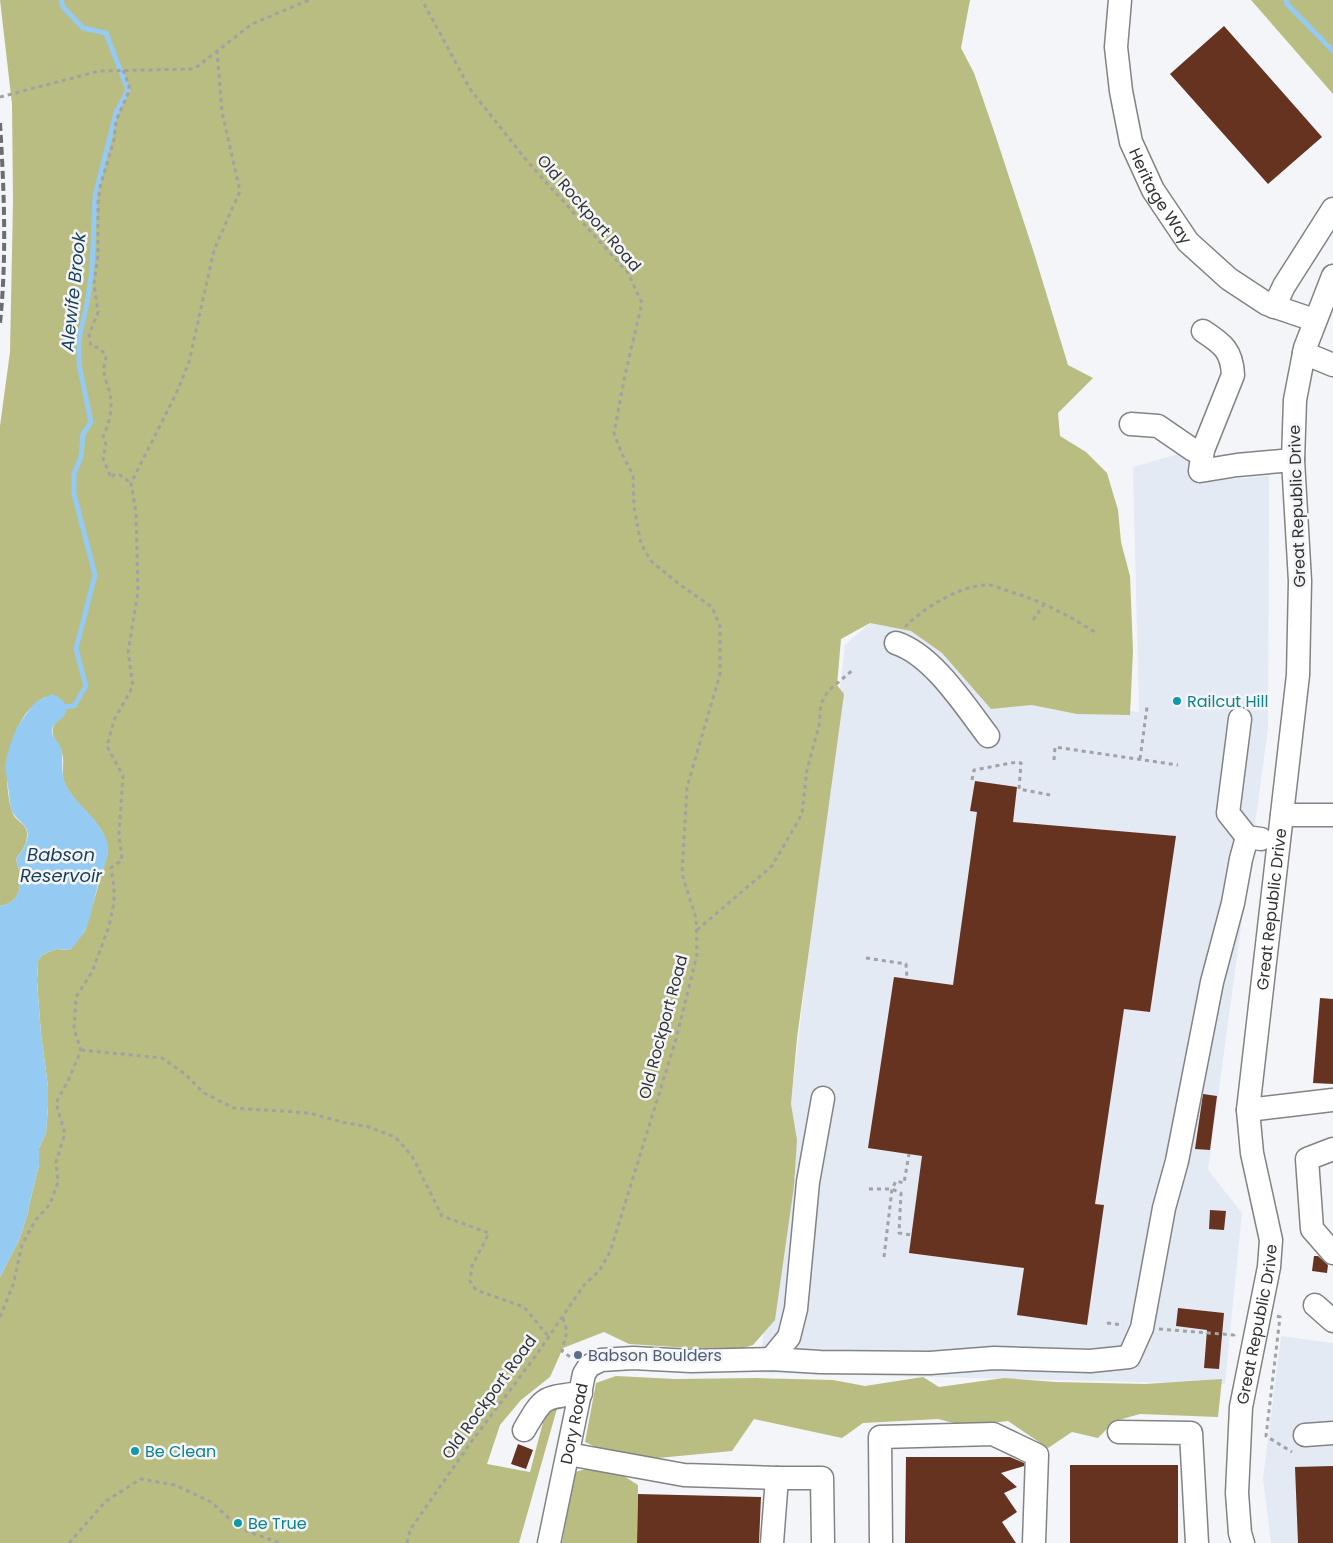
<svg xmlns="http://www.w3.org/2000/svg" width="1333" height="1543" font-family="Poppins,sans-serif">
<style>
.built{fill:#e3eaf3}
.forest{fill:#b9bd81}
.water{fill:#95caf2}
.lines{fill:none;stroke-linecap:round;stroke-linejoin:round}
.stream{stroke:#95caf2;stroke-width:5}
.building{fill:#663321}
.minor-casing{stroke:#828385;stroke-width:25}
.path{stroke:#a1a2a4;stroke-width:3;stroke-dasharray:4 4;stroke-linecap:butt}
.minor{stroke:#fff;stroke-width:22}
.rail{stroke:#6c6d6e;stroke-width:4;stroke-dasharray:8 4;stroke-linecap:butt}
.culture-dot{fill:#0f9aa8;stroke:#f4f5f8;stroke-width:2}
.service-dot{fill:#5c6f8a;stroke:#f4f5f8;stroke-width:2}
.labels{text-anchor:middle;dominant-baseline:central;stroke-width:5;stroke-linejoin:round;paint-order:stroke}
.street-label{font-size:16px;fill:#323334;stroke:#f4f5f8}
.culture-label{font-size:16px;fill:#0d838f;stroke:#f4f5f8;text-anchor:start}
.service-label{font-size:16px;fill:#4e5e75;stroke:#f4f5f8;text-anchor:start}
.water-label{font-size:18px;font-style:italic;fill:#173f5a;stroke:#f4f5f8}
</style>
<rect width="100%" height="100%" fill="#f4f5f8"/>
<path class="built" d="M1182 453 1207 481 1269 476 1268 729 1208 1170 1242 1213 1225 1384 759 1373 845 645 892 604 988 698 1139 712 1133 467Z
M1281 1336 1333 1343V1543H1271L1263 1479Z"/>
<path class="forest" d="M0 0H970L961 48 974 73 995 134 1034 253 1068 365 1093 378 1058 413 1060 436 1086 452 1107 473 1118 510 1121 542 1130 576 1133 651 1130 715 1077 714 1032 705 991 709 942 653 911 631 870 623 841 639 837 685 844 694 797 1038 791 1104 797 1140 794 1186 775 1320 753 1345 734 1351 629 1344 604 1332 563 1348 550 1377 521 1400 500 1425 487 1464 530 1472 547 1407 558 1405 519 1543H0V1277L19 1240 28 1213 29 1206 39 1165V1148L46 1133 48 1106V1087L41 1034 37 981 38 961 42 955 56 949 70 950 85 931 108 853C108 821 74 808 64 781 61 772 65 762 62 753 58 740 47 736 56 721L45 697C8 717 0 777 13 814 17 822 28 824 27 835 27 845 21 852 16 859 22 877 25 902 0 906V426L10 352 13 201 12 104Z
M1251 0H1333V94Z
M616 1376 675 1379 756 1378 833 1380 865 1386 923 1377 939 1387 1004 1378 1055 1382 1145 1384 1222 1379 1218 1417 1140 1414 1115 1421 1098 1438 1072 1432 1048 1448 1008 1421 965 1426 938 1419 863 1423 842 1438 754 1419 732 1451 626 1461 585 1442 596 1383Z
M590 1468 619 1473 638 1485 637 1543H562L575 1472Z"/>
<path class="water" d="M52 694C61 697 71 706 64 716 60 722 53 722 52 730 51 737 58 740 60 746 64 755 61 766 63 776 67 798 92 812 102 831 106 837 109 845 108 853 106 864 100 877 97 889 89 916 92 928 70 950L56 949 42 955 38 961 37 981 41 1034 48 1087V1106L46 1133 39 1148V1165L29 1206 28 1213 19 1240 0 1277V906C25 902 22 877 16 859 23 850 33 836 24 825 19 819 14 817 11 809L5 765 10 745 17 727 32 706 37 701Z"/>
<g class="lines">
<path class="stream" d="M1286 0 1287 4 1333 51
M60 707 74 706 86 686 76 649 95 575 74 494V474L81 457 83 434 91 422 79 364V338L87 304 92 270 95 196 116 113 128 90 106 33 83 28 63 7 61 0"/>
</g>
<path class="building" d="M1224 26 1322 137 1268 184 1170 74Z
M975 781 1017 787 1013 822 1176 836 1150 1012 1124 1009 1095 1204 1104 1205 1087 1325 1017 1315 1024 1268 909 1253 922 1156 868 1148 894 977 953 985 977 812 970 811Z
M1320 998 1333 999V1084L1313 1083Z
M1203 1094 1217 1096 1210 1150 1195 1149Z
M1210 1210 1226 1211 1224 1230 1209 1229Z
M1314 1256H1318L1328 1265 1327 1273 1312 1271Z
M1178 1308 1224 1313 1219 1369 1204 1368 1207 1330 1176 1326Z
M518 1444 533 1450 526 1469 511 1464Z
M906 1457H1010L1024 1463V1466L1001 1473 1017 1487 1004 1493 1017 1512 1002 1522 1016 1543H905Z
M1070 1465H1178V1543H1070Z
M1333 1466V1543H1298L1295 1467Z
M638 1494 761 1497 759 1543H637Z"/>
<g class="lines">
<defs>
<g id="minor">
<path id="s1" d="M1120 0 1116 47 1121 91 1131 142 1153 190 1188 242 1229 279 1267 304 1314 320"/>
<path d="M1274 307 1284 286 1333 209"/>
<path d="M1203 331C1223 344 1232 351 1233 375L1203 450 1200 471 1237 465 1293 460"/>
<path d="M1304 353 1333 365"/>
<path d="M1131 424 1158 426 1193 450H1203"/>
<path d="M896 643C933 655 965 706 988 736"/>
<path d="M1240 719 1228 813 1247 837 1261 839"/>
<path d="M1282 815H1333"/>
<path d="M1248 1110 1333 1100"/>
<path d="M1333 1149 1307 1159 1312 1229 1333 1253"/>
<path d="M1315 1305 1333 1321"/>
<path d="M771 1359 789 1337 796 1309 808 1182 823 1098"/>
<path d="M524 1430C544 1396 542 1398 581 1393"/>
<path d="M1119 1432 1191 1433 1197 1543"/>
<path d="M1305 1435 1333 1433"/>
<path d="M568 1454 684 1475 777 1478H822L823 1543"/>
<path id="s2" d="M549 1543 584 1374 589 1366 601 1360 633 1358 691 1361 771 1359 820 1362 930 1363 994 1358 1090 1361 1129 1357 1142 1328 1164 1208 1177 1161 1212 982 1233 903 1241 859 1247 837"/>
<path d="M772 1543 777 1478"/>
<path d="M881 1543 880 1437 993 1434 1037 1455 1034 1543"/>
<path id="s3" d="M1243 1543 1240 1533 1237 1493 1241 1407 1269 1267 1271 1240 1252 1153 1248 1110 1298 675 1300 581 1293 460 1295 400 1305 348 1333 276"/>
</g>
</defs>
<use href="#minor" class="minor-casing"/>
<path class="path" d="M123 70 129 85V91L116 121 114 140 100 187 98 203V254L94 284 98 312 89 335 91 346 99 348 106 355C106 359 105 363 104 367 103 376 108 385 110 394 113 408 109 425 103 437L106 445 103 458 111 478 115 474 120 475 131 483
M0 97 99 71 194 69 252 24 309 0
M1033 620 1044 604
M905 627C923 608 962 584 989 585 995 586 1002 589 1008 591 1042 601 1068 615 1098 634
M1140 759 1147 707
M1054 760 1055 747 1178 765
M972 780 974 770 1017 762 1021 763 1019 789 1050 795
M697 930 772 866 802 814 807 769 819 726 821 704 828 691 854 669
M866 958 906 964 907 978
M81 1050 162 1058 185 1074 204 1093 234 1108 309 1113 342 1122 369 1127 395 1137 412 1156 442 1216 489 1233 472 1266 470 1281 476 1290 524 1307 549 1337
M869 1189H892L901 1193 899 1233 911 1235
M884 1257 892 1189 896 1181 904 1183 909 1154
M1277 1316 1280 1317 1266 1436 1292 1452
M0 1317 13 1285 22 1245 35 1221 50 1204 58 1182 56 1162 65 1134 56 1103 68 1081 81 1050 74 1029 76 997 92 972 109 926 114 902V887L111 868 122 860 119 834 123 776 107 746 114 720 133 686 128 652 138 592 136 513 131 483 176 394 189 362 214 250 240 191 222 112 217 51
M563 1318 567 1331 562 1351 573 1359
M1107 1323 1123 1325
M1159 1329 1234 1335 1235 1332
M69 1543 106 1501 141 1479 175 1485 211 1502 241 1529 280 1543
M407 1543 410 1530 469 1445 537 1354 584 1285 599 1271 610 1252 676 1039 697 955 696 918 682 874 687 787 720 674V626L712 607 679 584 652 562 641 544 634 507 633 475 621 452 614 433 625 375 642 303 628 273 527 161 470 89 422 0"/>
<use href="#minor" class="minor"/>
<path class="rail" d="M0 123C4 189 7 256 0 323"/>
</g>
<g class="culture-dot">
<circle cx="1177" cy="701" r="5"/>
<circle cx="135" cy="1451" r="5"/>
<circle cx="238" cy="1523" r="5"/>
</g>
<circle class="service-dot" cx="578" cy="1355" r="5"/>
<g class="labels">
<g class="street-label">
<text stroke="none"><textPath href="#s1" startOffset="205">Heritage Way</textPath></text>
<text transform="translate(589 213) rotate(49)">Old Rockport Road</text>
<text transform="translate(1297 506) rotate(-92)">Great Republic Drive</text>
<text stroke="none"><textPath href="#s3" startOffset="641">Great Republic Drive</textPath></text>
<text transform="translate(663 1027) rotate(-75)">Old Rockport Road</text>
<text stroke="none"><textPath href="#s3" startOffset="221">Great Republic Drive</textPath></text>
<text transform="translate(489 1397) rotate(-54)">Old Rockport Road</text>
<text stroke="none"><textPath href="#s2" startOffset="122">Dory Road</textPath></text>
</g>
<g class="culture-label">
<text x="1187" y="701">Railcut Hill</text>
<text x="145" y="1451">Be Clean</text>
<text x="248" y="1523">Be True</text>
</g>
<g class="service-label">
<text x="588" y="1355">Babson Boulders</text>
</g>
<g class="water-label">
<text transform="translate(73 292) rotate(-84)">Alewife Brook</text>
<text x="61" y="854">Babson<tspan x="61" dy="21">Reservoir</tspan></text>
</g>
</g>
</svg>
